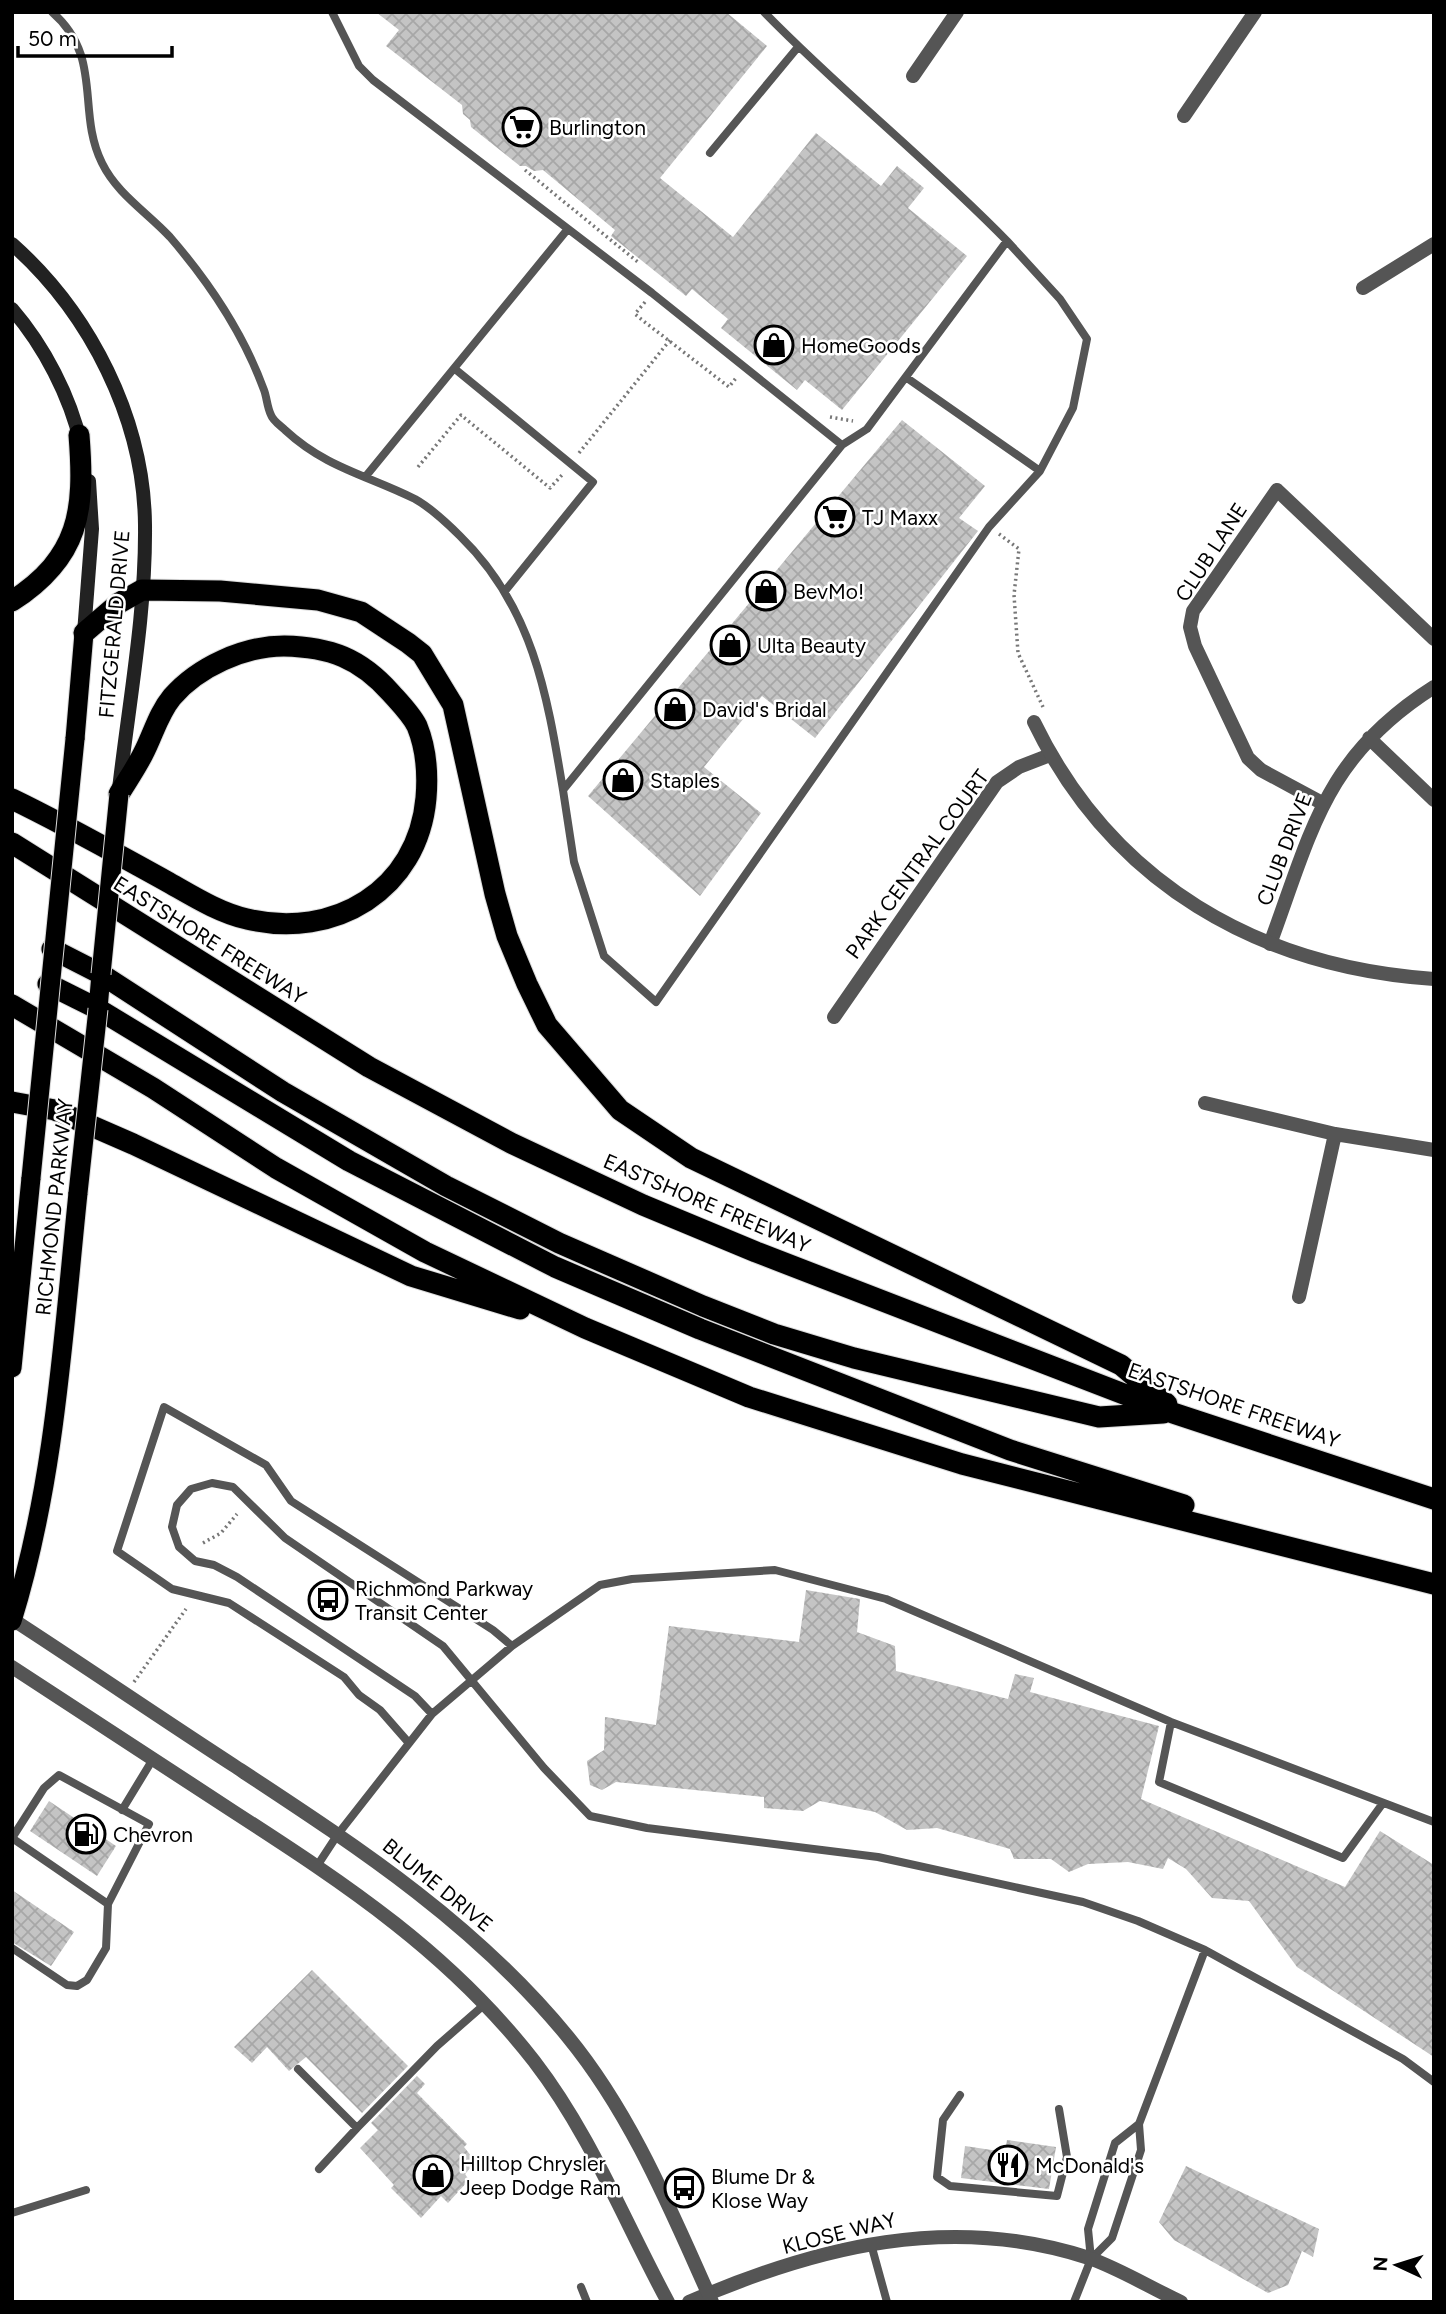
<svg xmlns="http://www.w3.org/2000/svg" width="1446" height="2314" font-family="Figtree,sans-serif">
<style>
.building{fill:url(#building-cross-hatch)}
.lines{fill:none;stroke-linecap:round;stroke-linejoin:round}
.trunk-casing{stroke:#dbdbdb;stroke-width:21}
.motorway-casing{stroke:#dbdbdb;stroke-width:23}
.path{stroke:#777;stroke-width:3.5;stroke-dasharray:2 3.5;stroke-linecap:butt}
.service{stroke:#555;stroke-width:8}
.minor{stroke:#555;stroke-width:14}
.tertiary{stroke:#555;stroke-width:14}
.secondary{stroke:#222;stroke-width:14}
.trunk{stroke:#000;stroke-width:19}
.motorway{stroke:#000;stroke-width:21}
.trunk-bridge-casing{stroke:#dbdbdb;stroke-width:21;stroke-linecap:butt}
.trunk-bridge{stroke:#000;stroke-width:19}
.labels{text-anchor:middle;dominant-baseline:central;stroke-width:5;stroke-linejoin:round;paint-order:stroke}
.poi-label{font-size:21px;fill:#000;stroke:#fff;text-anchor:start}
.street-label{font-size:21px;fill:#000;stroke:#fff}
</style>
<defs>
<pattern id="building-cross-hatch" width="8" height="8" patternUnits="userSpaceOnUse" patternTransform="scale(1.75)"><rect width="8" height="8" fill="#c4c4c4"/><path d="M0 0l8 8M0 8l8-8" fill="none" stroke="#a7a7a7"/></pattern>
</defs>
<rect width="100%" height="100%" fill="#fff"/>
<path class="building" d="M376 12H726L767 46 660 178 733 237 816 133 881 186 897 166 924 188 908 208 967 256 842 410 805 380 797 390 721 328 728 319 692 289 686 296 611 236 615 230 543 170 534 171 526 166H520L471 127 470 120 463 114 462 105 386 46 399 30Z
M902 420 985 486 959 518 978 531 815 738 762 696 704 767 761 813 700 896 588 796Z
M806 1590 860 1599 857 1632 895 1646 896 1671 1008 1699 1015 1674 1034 1678 1030 1692 1159 1726 1141 1799 1345 1887 1380 1831 1434 1865V2057L1297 1967 1249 1901 1212 1898 1186 1869 1168 1858 1163 1869 1128 1862 1088 1864 1069 1872 1051 1859H1014L1010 1849 937 1828 907 1830 875 1812 820 1801 803 1811 764 1808V1797L616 1782 602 1790 590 1785 587 1761 604 1750 605 1717 656 1725 669 1626 799 1642Z
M49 1801 116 1846 97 1876 30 1831Z
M12 1890 74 1932 51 1966 12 1942Z
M312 1970 408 2066 362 2113 306 2057 289 2071 267 2047 252 2063 234 2047Z
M417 2076 425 2084 417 2093 467 2144 464 2147 476 2162 465 2174 469 2180 448 2203 441 2196 421 2218 391 2188 394 2185 360 2148 378 2130 371 2123Z
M1007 2140 1056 2147 1049 2189 961 2178 965 2146 1005 2152Z
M1186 2166 1319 2229 1313 2257 1302 2251 1288 2285 1268 2293 1174 2240 1159 2222Z"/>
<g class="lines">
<defs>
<path id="trunk" d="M75 739 84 633
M98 1009 101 974
M12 1368 31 1178
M12 1621C55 1482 63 1337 78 1193"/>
<path id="motorway" d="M12 601C80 557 85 511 79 435
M84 633 119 603 142 590 220 591 318 600 361 612 408 643 422 654 453 705 495 894 507 936 527 984 547 1025 620 1110 691 1158 1121 1365 1167 1404
M12 799C64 824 115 853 166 881 191 895 219 913 247 919 334 940 418 890 426 798 428 774 426 748 417 726 411 714 399 702 391 693 360 658 330 647 284 646 244 646 198 667 172 697 158 714 153 735 143 754 136 768 127 781 119 794
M12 843 369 1067 511 1143 643 1205 756 1252 1173 1413 1434 1499
M52 949 101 974 283 1092 446 1186 559 1243 703 1306 774 1334 854 1358 1099 1417 1163 1413
M48 984 98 1009 349 1161 555 1267 700 1329 1010 1450 1184 1505
M12 1005 153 1088 276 1168 425 1252 585 1328 749 1397 962 1464 1434 1584
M12 1102 55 1110 133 1144 411 1276 520 1309"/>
</defs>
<use href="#trunk" class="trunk-casing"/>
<use href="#motorway" class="motorway-casing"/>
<path class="path" d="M525 170 639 263
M645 302 635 314 646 323 729 387 736 378
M830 417 853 421
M579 453 670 340
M418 467 461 415 550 488 562 475
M999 534 1019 549 1014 595 1018 653 1043 707
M203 1543 221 1533 237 1514
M134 1682 186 1609"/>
<path class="service" d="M52 12C104 57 76 111 102 163 117 194 148 213 170 237 208 281 244 335 264 390 267 398 267 407 271 415 273 421 281 426 285 430 326 468 367 475 415 499 431 508 447 523 460 536 533 607 547 694 563 790
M332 12 359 66 373 80 652 293 842 445 867 429 1007 241C929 161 842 92 764 12
M710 153 798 47
M455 369 593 482 505 591
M907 378 1040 471
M842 445 563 790 574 862 604 956 656 1002 989 527 1040 471 1073 408 1087 339 1060 299 1007 241
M366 476 567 230
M432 1714 415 1696 237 1577 214 1565 195 1561 179 1547 172 1527 177 1505 191 1489 212 1483 233 1487 285 1538 443 1646 544 1768 590 1816 647 1828 878 1857 1083 1902 1138 1921 1205 1950 1403 2059 1434 2082
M1171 1722 1159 1782 1343 1858 1383 1803
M408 1742 380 1710 359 1695 344 1677 229 1603 172 1589 117 1551 164 1407 266 1465 291 1501 493 1630 512 1646
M122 1810 153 1759
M317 1866 338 1834 432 1714 512 1646 600 1585 632 1579 775 1570 886 1599 1171 1722 1434 1822
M12 1948 67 1985 77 1986 87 1980 106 1948 108 1904 149 1824 59 1775 44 1788 12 1838 108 1904
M298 2069 357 2128 319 2169
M960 2095 943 2120 937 2177 950 2186 1057 2196 1067 2157 1059 2109
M357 2128 437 2046 485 2004
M12 2213 86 2190
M871 2244 887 2302
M1091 2259 1088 2229 1115 2143 1139 2124
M581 2287 587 2302
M1074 2302 1091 2259 1112 2238 1141 2150 1139 2124 1205 1950"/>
<path class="minor" d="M913 76 957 12
M1184 116 1255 12
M1363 288 1434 244
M1369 738 1434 800
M1322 803 1261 770 1248 758 1195 646 1190 627 1193 611 1277 490 1434 639
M1270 944C1312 830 1325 756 1434 687
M834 1017 997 782 1019 767 1050 755
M1205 1103 1335 1134 1434 1150
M1299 1297 1335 1134
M689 2302C818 2246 951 2213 1089 2258 1120 2269 1151 2288 1181 2302"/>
<path class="tertiary" d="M1034 722C1112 883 1258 967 1434 979
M12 1619C86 1667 159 1717 233 1765 356 1846 474 1922 568 2037 632 2115 671 2211 712 2302
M12 1667C86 1715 160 1763 234 1812 347 1885 450 1953 534 2061 591 2135 624 2221 668 2302"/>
<path class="secondary" d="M12 244C90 313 144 419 145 525 146 613 129 702 119 789
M12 309C44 346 70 396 81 444
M84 633 92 529 89 481"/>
<use href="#trunk" class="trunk"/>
<use href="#motorway" class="motorway"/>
<defs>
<path id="trunk-bridge" d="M101 974 119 794
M31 1178 75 739
M78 1193 98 1009"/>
</defs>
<use href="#trunk-bridge" class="trunk-bridge-casing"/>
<use href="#trunk-bridge" class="trunk-bridge"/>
</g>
<defs>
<symbol id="supermarket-ring" viewBox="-11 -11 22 22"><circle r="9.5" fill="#fff" stroke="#000" stroke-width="1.5"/><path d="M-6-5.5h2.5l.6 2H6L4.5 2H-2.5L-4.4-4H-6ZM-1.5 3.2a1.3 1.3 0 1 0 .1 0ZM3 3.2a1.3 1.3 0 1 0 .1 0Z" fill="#000"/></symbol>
<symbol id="shop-ring" viewBox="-11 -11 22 22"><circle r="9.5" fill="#fff" stroke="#000" stroke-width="1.5"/><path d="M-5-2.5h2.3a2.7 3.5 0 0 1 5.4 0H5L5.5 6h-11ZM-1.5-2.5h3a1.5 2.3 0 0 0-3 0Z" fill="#000"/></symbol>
<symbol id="bus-ring" viewBox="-11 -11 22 22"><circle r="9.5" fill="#fff" stroke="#000" stroke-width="1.5"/><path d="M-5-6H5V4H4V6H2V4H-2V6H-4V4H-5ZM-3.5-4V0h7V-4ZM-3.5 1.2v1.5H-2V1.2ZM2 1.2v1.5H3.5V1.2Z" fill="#000"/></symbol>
<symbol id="fuel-ring" viewBox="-11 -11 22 22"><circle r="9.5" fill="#fff" stroke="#000" stroke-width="1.5"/><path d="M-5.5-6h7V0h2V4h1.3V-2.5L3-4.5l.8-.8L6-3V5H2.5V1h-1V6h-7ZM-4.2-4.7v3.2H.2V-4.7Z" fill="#000"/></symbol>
<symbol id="restaurant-ring" viewBox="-11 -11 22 22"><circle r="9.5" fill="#fff" stroke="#000" stroke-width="1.5"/><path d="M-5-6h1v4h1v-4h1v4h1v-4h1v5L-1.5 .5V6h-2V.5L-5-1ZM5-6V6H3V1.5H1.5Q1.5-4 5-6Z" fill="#000"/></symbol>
</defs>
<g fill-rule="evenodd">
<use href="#supermarket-ring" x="500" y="105" width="44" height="44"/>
<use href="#shop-ring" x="752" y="323" width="44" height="44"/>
<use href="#supermarket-ring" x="813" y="495" width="44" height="44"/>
<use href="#shop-ring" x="744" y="569" width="44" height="44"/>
<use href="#shop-ring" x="708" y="623" width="44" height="44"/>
<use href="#shop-ring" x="653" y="687" width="44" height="44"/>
<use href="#shop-ring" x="601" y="758" width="44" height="44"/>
<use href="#bus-ring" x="306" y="1578" width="44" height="44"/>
<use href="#fuel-ring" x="64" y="1812" width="44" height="44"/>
<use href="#restaurant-ring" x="986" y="2143" width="44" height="44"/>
<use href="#shop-ring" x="411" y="2153" width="44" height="44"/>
<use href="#bus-ring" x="662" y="2166" width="44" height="44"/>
</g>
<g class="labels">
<g class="poi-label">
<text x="549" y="127">Burlington</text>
<text x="801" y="345">HomeGoods</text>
<text x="862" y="517">TJ Maxx</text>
<text x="793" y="591">BevMo!</text>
<text x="757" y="645">Ulta Beauty</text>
<text x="702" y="709">David's Bridal</text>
<text x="650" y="780">Staples</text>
<text x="355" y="1588">Richmond Parkway<tspan x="355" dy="24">Transit Center</tspan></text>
<text x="113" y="1834">Chevron</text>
<text x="460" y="2163">Hilltop Chrysler<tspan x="460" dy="24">Jeep Dodge Ram</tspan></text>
<text x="1035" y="2165">McDonald's</text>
<text x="711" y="2176">Blume Dr &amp;<tspan x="711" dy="24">Klose Way</tspan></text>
</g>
<g class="street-label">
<text transform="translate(1211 552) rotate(-57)">CLUB LANE</text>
<text transform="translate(114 624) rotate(-85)">FITZGERALD DRIVE</text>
<text transform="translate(1284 849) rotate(-69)">CLUB DRIVE</text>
<text transform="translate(917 864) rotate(-54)">PARK CENTRAL COURT</text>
<text transform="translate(210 940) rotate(32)">EASTSHORE FREEWAY</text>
<text transform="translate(707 1203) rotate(23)">EASTSHORE FREEWAY</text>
<text transform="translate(54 1207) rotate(-84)">RICHMOND PARKWAY</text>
<text transform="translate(1234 1405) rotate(19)">EASTSHORE FREEWAY</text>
<text transform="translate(438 1885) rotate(39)">BLUME DRIVE</text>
<text transform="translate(839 2233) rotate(-14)">KLOSE WAY</text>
</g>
</g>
<rect width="1446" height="2314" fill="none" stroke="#000000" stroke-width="28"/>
<g transform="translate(1397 2265) rotate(274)" stroke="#ffffff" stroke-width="5" paint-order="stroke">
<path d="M0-5L12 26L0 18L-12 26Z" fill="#000000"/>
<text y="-10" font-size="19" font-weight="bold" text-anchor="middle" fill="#000000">N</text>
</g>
<path d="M18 46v10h154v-10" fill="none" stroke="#000000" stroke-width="3.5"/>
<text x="28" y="46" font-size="21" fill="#000000" stroke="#ffffff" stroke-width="5" paint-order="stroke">50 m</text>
</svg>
